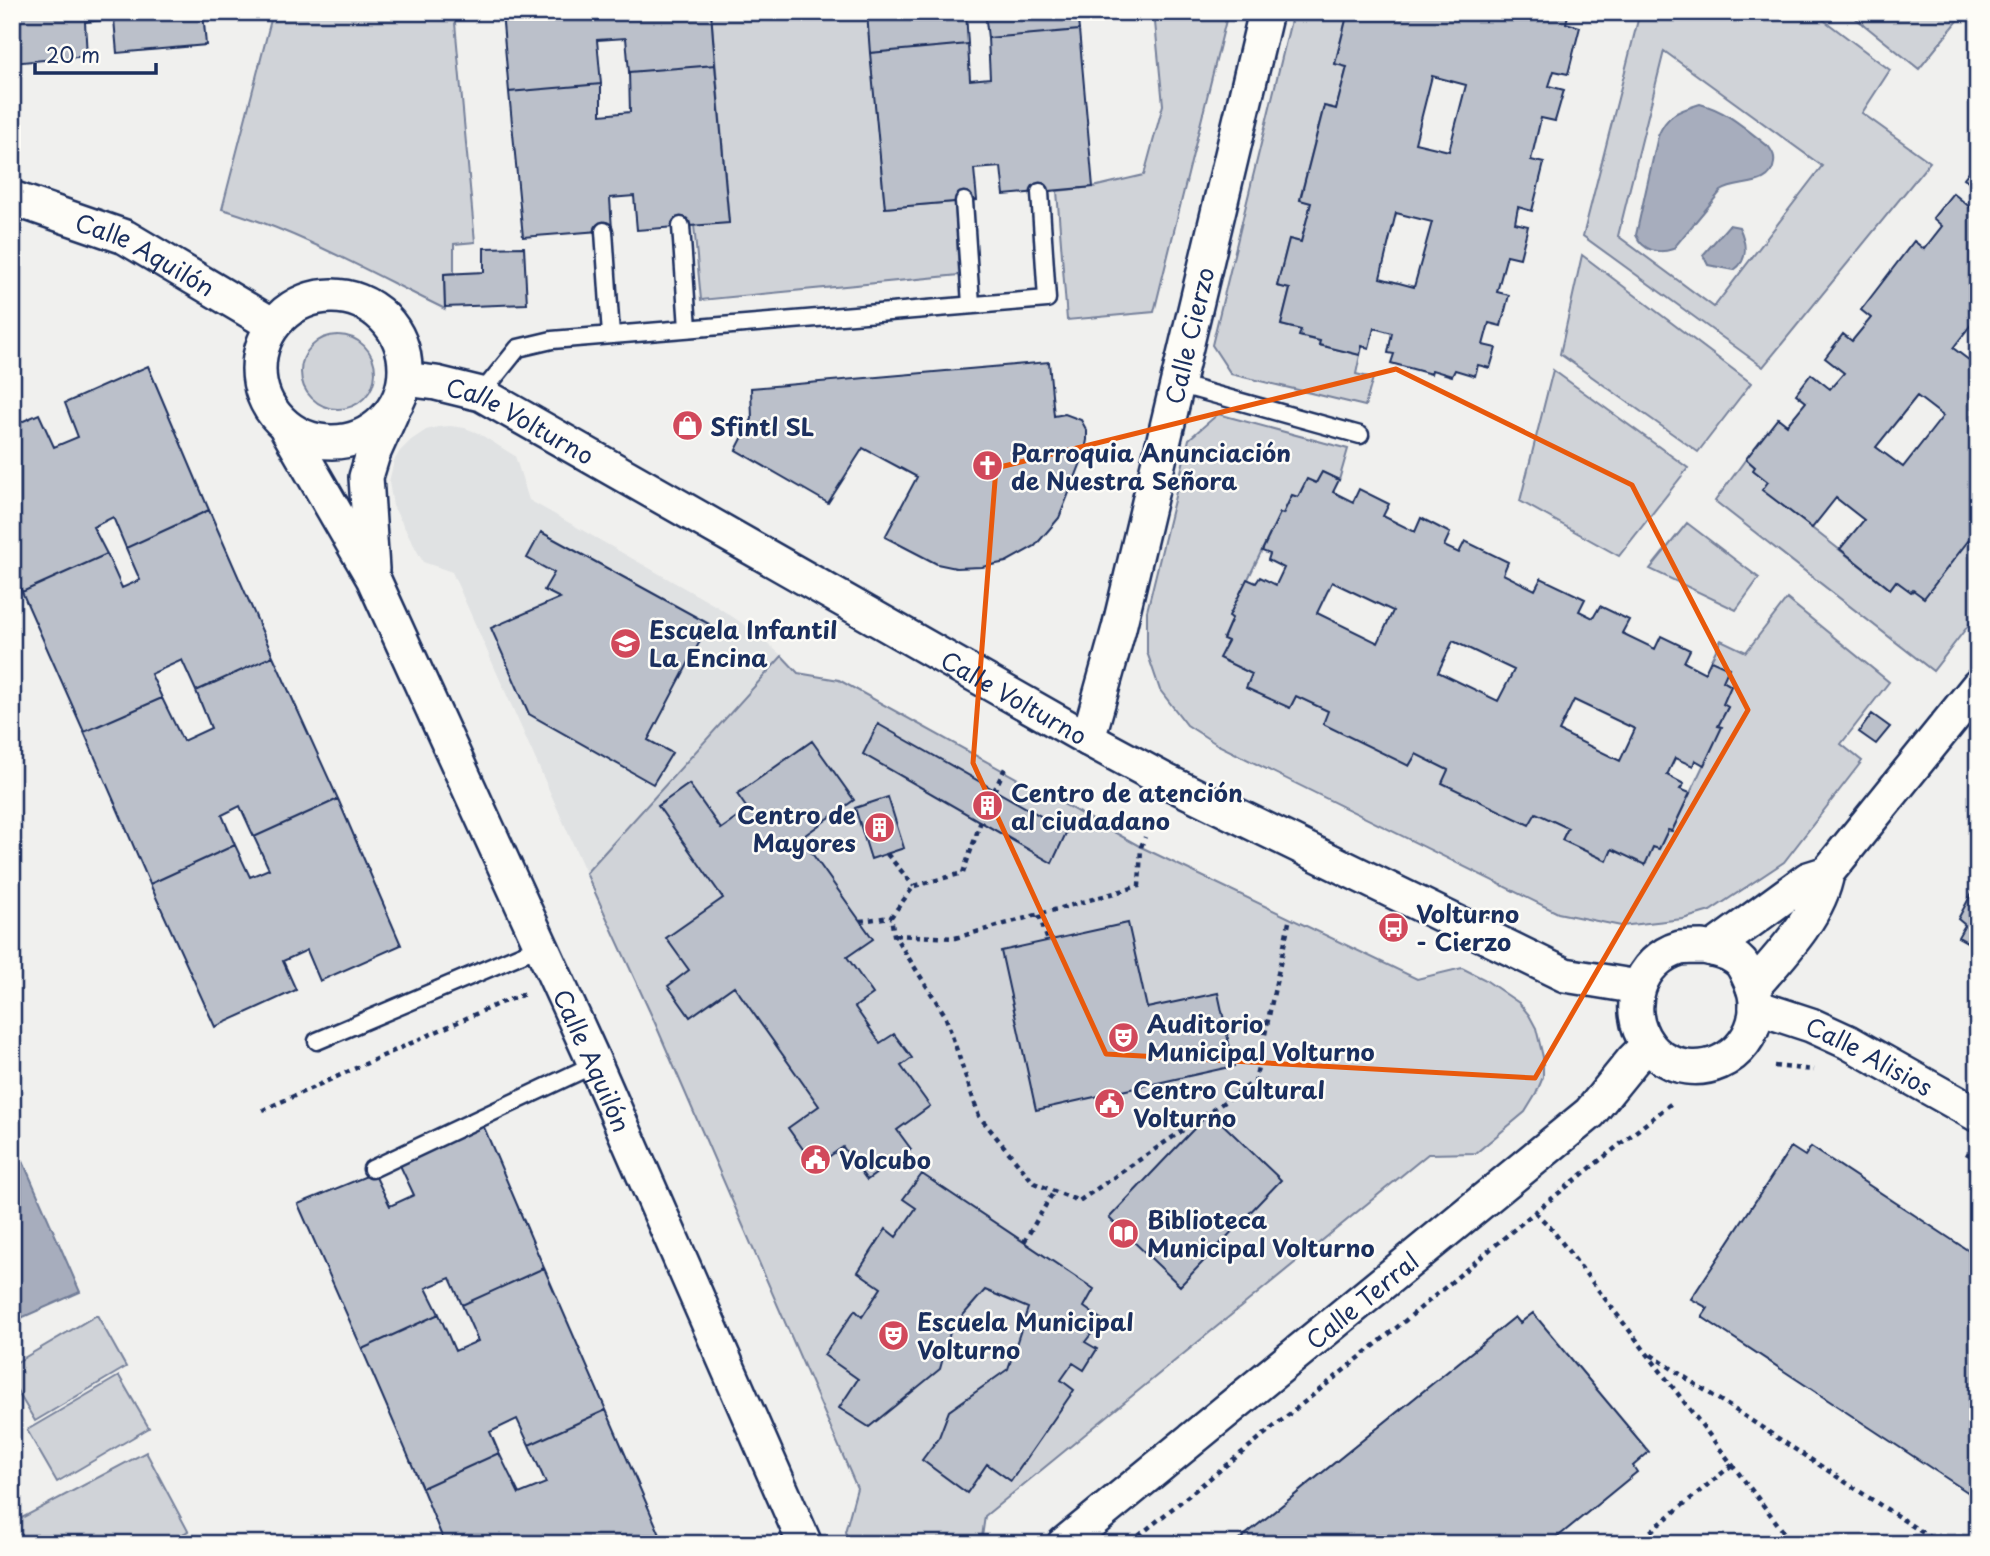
<svg xmlns="http://www.w3.org/2000/svg" width="1990" height="1556" font-family="'Playpen Sans',sans-serif">
<style>
.built{fill:#e0e2e3}
.green{fill:#d0d3d8;stroke:#76819b;stroke-width:2;fill-rule:evenodd}
.water{fill:#a7adbd;stroke:#6f7b97;stroke-width:2}
.building{fill:#bbc0ca;stroke:#1b2f5e;stroke-width:2;fill-rule:evenodd}
.lines{fill:none;stroke-linecap:round;stroke-linejoin:round}
.lane-casing{stroke:#1b2f5e;stroke-width:21}
.street-casing{stroke:#1b2f5e;stroke-width:38}
.path{stroke:#1b2f5e;stroke-width:4.5;stroke-dasharray:5 5;stroke-linecap:butt}
.lane{stroke:#fdfcf7;stroke-width:16}
.street{stroke:#fdfcf7;stroke-width:33}
.marked{fill:none;stroke:#e8590c;stroke-width:5;stroke-linejoin:round}
.labels{text-anchor:middle;dominant-baseline:central;stroke-width:5;stroke-linejoin:round;paint-order:stroke}
.street-label{font-size:24px;fill:#1b2f5e;stroke:#fdfcf7}
.poi-label{font-size:24px;font-weight:bold;fill:#1b2f5e;stroke:#fdfcf7;text-anchor:start}
</style>
<rect width="100%" height="100%" fill="#f0f0ee"/>
<filter id="ink" filterUnits="userSpaceOnUse"><feTurbulence type="fractalNoise" baseFrequency=".0143" numOctaves="2"/><feDisplacementMap in="SourceGraphic" scale="14" xChannelSelector="R" yChannelSelector="G"/><feConvolveMatrix kernelMatrix="1 2 1 2 8 2 1 2 1" color-interpolation-filters="sRGB"/></filter>
<g filter="url(#ink)">
<path class="built" d="M450 426 465 428 478 433 515 456 529 500 716 606 754 631 782 656 586 873 452 572 423 562 393 506 389 482 394 461 400 451 411 440 426 430 438 427Z"/>
<path class="green" d="M273 12H454L475 242 454 244V273L444 274 445 309C373 274 298 231 222 209Z
M711 12H867L885 208 955 202 959 275 701 300 694 225 729 222Z
M1154 12H1228L1154 312 1067 320 1057 191 1093 187 1144 175 1163 105Z
M1293 12H1348L1335 63 1347 67 1336 109 1324 106 1300 199 1311 203 1301 242 1289 239 1277 286 1290 289 1281 325 1301 330 1300 336 1320 341 1319 345 1360 355 1356 374 1373 378 1365 406 1231 374 1212 345Z
M1640 12H1813L1890 70 1862 113 1930 162 1763 367 1583 236ZM1664 51 1822 166 1714 307 1618 236Z
M1848 12H1965L1919 69Z
M1582 255 1751 383 1698 452 1560 354Z
M301 372a37 37 0 1 1 74 0a37 37 0 1 1-74 0Z
M1553 370 1688 468 1619 556 1520 501Z
M1218 414 1348 449 1339 480 1322 472 1316 483 1307 479 1298 497 1292 495 1283 514 1280 513 1230 616 1232 618 1223 638 1228 641 1220 658 1252 674 1247 688 1290 708 1296 696 1328 711 1409 766 1416 754 1568 828 1562 840 1606 861 1612 849 1644 864 1653 847 1659 849 1668 830 1672 831 1721 728 1718 726 1728 707 1723 704 1731 686 1723 681 1711 660 1721 640 1746 652 1787 599 1889 682 1841 744 1862 761 1784 862 1710 911 1683 919 1621 926 1558 913 1218 745 1187 725 1160 690 1147 652V611L1189 439Z
M1746 459 1755 467 1754 470 1768 482 1763 490 1890 589 1896 581 1912 592 1978 528V613L1933 671 1715 501Z
M1687 523 1759 578 1736 610 1650 569Z
M782 656 798 673 839 680 1141 847 1417 979 1462 968 1484 979 1519 1003 1529 1015 1536 1028 1543 1057V1077L1536 1094 1525 1112 1476 1153 1428 1154 985 1516 981 1544H850L845 1532 857 1488 655 1023 586 873Z
M97 1315 126 1367 35 1421 12 1382V1365Z
M119 1376 149 1428 57 1482 27 1430Z
M146 1452 188 1531 165 1544H12V1523Z"/>
<path class="water" d="M1700 104C1728 111 1747 130 1769 147 1773 153 1775 156 1774 163 1771 189 1737 180 1721 191L1673 249C1658 254 1643 251 1636 235L1658 136C1667 114 1678 111 1700 104Z
M1729 225 1739 227C1746 242 1749 260 1734 270L1708 265 1703 255Z
M18 1150 80 1292 12 1322V1153Z"/>
<path class="building" d="M12 12H203L206 45 117 53 114 19 85 22 87 56 12 63Z
M502 12H711L715 65 629 72 626 38 597 40 601 84 509 92Z
M867 12H966L968 44 870 53Z
M985 12H1077L1079 30 988 38Z
M1348 12H1471L1484 15 1485 12H1569L1566 23 1580 27 1568 74 1554 71 1549 86 1564 90 1555 121 1541 118 1531 160 1544 163 1532 211 1518 207 1515 223 1528 226 1520 258 1507 255 1497 292 1509 295 1501 326 1489 323 1483 345 1496 348 1490 368 1478 365 1475 376 1455 370 1452 376 1432 370 1431 374 1391 363 1394 354 1388 353 1392 333 1374 328 1369 348 1362 346 1360 355 1319 345 1320 341 1299 336 1301 330 1281 325 1290 289 1277 286 1289 239 1301 242 1311 203 1300 200 1324 106 1336 109 1347 67 1335 64ZM1432 76 1466 85 1449 151 1415 143ZM1396 213 1432 222 1414 287 1380 278Z
M1079 30 1093 187 1004 195 1001 167 974 169 977 200 885 208 870 53 968 44 970 80 990 78 988 38Z
M715 65 729 223 637 230 634 196 610 198 612 230 523 237 509 92 601 84V115L630 112 629 72Z
M1978 160V188L1964 178Z
M1953 193 1971 208 1978 200V325L1973 322 1953 348 1978 367V488L1970 497 1978 504V528L1924 598 1913 590 1911 592 1896 581 1890 589 1840 549 1864 520 1836 498 1812 528 1762 490 1768 482 1753 470 1755 467 1746 459 1778 418 1787 425 1806 402 1796 394 1811 374 1830 389 1844 373 1825 358 1843 334 1852 341 1871 318 1861 310 1914 241 1924 249 1942 226 1933 218ZM1917 396 1943 416 1903 467 1876 447Z
M524 247 527 304 445 307 444 274 484 272V248Z
M1049 362 1054 416 1065 414 1081 420 1087 431V440L1084 455 1059 518 1035 546 1006 562 982 567 956 568 937 564 885 537 917 477 863 448 828 503 736 450 752 419 751 388Z
M148 366 209 510 126 548 113 517 93 527 107 554 22 592 12 569V426L39 414 54 447 78 437 65 403Z
M1322 472 1339 480 1333 492 1353 502 1359 489 1389 504 1383 516 1415 532 1421 518 1450 533 1444 546 1459 553 1465 541 1508 562 1503 574 1535 590 1541 578 1585 599 1579 611 1593 618 1600 606 1629 620 1622 633 1655 649 1661 636 1690 650 1684 662 1705 673 1711 660 1729 668 1723 681 1731 686 1723 704 1728 707 1718 726 1722 727 1704 765 1695 760 1693 766 1675 758 1667 775 1684 784 1680 789 1690 793 1672 831 1668 830 1659 849 1653 847 1645 865 1612 849 1607 861 1562 840 1568 828 1536 813 1529 825 1442 783 1448 770 1416 754 1409 766 1323 724 1328 711 1296 696 1290 708 1246 688 1252 674 1219 658 1228 641 1223 639 1232 618 1229 616 1247 579 1256 583 1260 577 1276 585 1284 568 1268 560 1270 554 1262 551 1280 513 1283 514 1292 495 1298 497 1307 479 1316 483ZM1332 582 1393 611 1378 643 1317 613ZM1453 641 1514 670 1498 701 1438 672ZM1574 700 1635 729 1620 761 1559 731Z
M209 510 273 656 196 691 182 660 151 674 162 698 84 732 22 592 107 554 122 588 140 580 126 548Z
M541 532 709 624 648 740 672 753 653 784 529 714 491 628 560 598 544 590 554 573 527 558Z
M273 656 338 799 254 837 240 806 222 815 235 845 150 884 84 732 162 698 183 741 211 728 196 691Z
M1872 714 1890 727 1876 744 1859 732Z
M878 724 1067 831 1052 863 863 754Z
M812 741 854 800 801 838 873 939 847 957 873 994 855 1007 880 1043 894 1034 912 1058 901 1066 930 1106 897 1130 911 1149 867 1180 843 1147 815 1166 788 1128 819 1106 734 986 690 1017 668 986 689 970 666 938 723 898 658 806 689 784 721 829 748 810 737 794Z
M888 797 904 848 871 859 855 808Z
M338 799 401 945 320 981 307 950 283 961 296 990 215 1027 150 884 235 845 250 877 269 869 254 837Z
M1976 885 1978 886V948L1958 937 1965 925 1958 919Z
M1128 923 1147 1008 1218 993 1234 1066 1036 1110 1001 951Z
M1210 1112 1281 1180 1180 1286 1109 1218Z
M483 1125 544 1268 462 1305 450 1278 426 1288 439 1314 362 1349 298 1204 374 1173 390 1206 414 1195 398 1161Z
M1791 1147 1805 1156 1811 1147 1978 1257V1499L1702 1317 1708 1308 1691 1299Z
M922 1174 1094 1289 1084 1307 1102 1320 1085 1342 1097 1349 1084 1370 1073 1363 1061 1380 1074 1390 1011 1481 987 1464 967 1493 922 1460 939 1437 949 1411 1008 1369 1028 1308 985 1290 951 1329 940 1369 869 1427 839 1408 858 1379 824 1355 855 1310 862 1317 881 1288 858 1272 886 1229 896 1237 916 1208 903 1199Z
M544 1268 606 1410 529 1445 517 1419 490 1432 499 1453 422 1488 362 1349 439 1314 455 1351 478 1341 462 1305Z
M1533 1313 1649 1452 1633 1466 1637 1472 1549 1544H1234L1515 1317 1520 1323Z
M606 1410 664 1544H445L422 1488 499 1453 519 1494 546 1483 529 1445Z"/>
<g class="lines">
<defs>
<path id="lane" d="M964 201 971 304
M681 226 688 328
M604 231 611 335
M1177 384 1360 435
M481 394 518 348 552 340 1047 299 1040 192
M317 1041 541 946
M372 1169 595 1064"/>
<g id="street">
<path id="s1" d="M12 198 125 237 273 325"/>
<circle cx="332" cy="369" r="73"/>
<path id="s2" d="M405 379 436 383 481 394 1088 739 1166 781 1565 975 1638 987"/>
<path id="s3" d="M287 429 373 578 595 1064 805 1544"/>
<path d="M372 569 366 477 373 454 391 414"/>
<path id="s4" d="M1088 739 1119 628 1266 12"/>
<path d="M1702 947C1715 949 1731 952 1741 963 1745 968 1748 976 1751 982 1770 1025 1734 1073 1687 1067 1672 1065 1656 1057 1647 1043 1623 1009 1639 960 1680 948 1687 947 1695 947 1702 947Z"/>
<path d="M1712 949 1808 879 1827 873"/>
<path d="M1753 987C1780 956 1820 915 1827 873L1978 686"/>
<path id="s5" d="M1756 1007 1811 1025 1848 1042 1978 1115"/>
<path id="s6" d="M1064 1544 1590 1113 1633 1060 1648 1045"/>
</g>
</defs>
<use href="#lane" class="lane-casing"/>
<use href="#street" class="street-casing"/>
<path class="path" d="M994 791 1007 764
M981 821 963 873 914 886 891 917 894 935 945 1015 979 1116 1034 1183 1079 1201 1255 1081 1289 922
M887 854 914 886
M1039 915 1048 941
M860 921 891 917
M895 935 955 938 1139 886 1141 847 1145 837
M1774 1066 1814 1070
M263 1110 500 1003 525 994
M1966 1153 1978 1159
M1535 1212 1550 1227 1793 1544
M1024 1242 1054 1191
M1651 1355 1940 1544
M1131 1542 1406 1320 1535 1212 1673 1102
M1635 1544 1732 1465"/>
<use href="#lane" class="lane"/>
<use href="#street" class="street"/>
</g>
</g>
<path class="marked" d="M1396 369 1632 485 1748 710 1535 1078 1106 1054 973 763 996 468Z"/>
<defs>
<symbol id="shop-disc" viewBox="-11 -11 22 22"><circle r="9.5" fill="#d1495b" stroke="#fdfcf7"/><path d="M-5-2.5h2.3a2.7 3.5 0 0 1 5.4 0H5L5.5 6h-11ZM-1.5-2.5h3a1.5 2.3 0 0 0-3 0Z" fill="#fff"/></symbol>
<symbol id="church-disc" viewBox="-11 -11 22 22"><circle r="9.5" fill="#d1495b" stroke="#fdfcf7"/><path d="M-1.2-6h2.4v3.5h3.3v2.4h-3.3V6h-2.4V-.1h-3.3v-2.4h3.3Z" fill="#fff"/></symbol>
<symbol id="school-disc" viewBox="-11 -11 22 22"><circle r="9.5" fill="#d1495b" stroke="#fdfcf7"/><path d="M0-5L7-2L0 1L-7-2ZM-4 1L0 2.5L4 1V4Q0 6-4 4Z" fill="#fff"/></symbol>
<symbol id="building-disc" viewBox="-11 -11 22 22"><circle r="9.5" fill="#d1495b" stroke="#fdfcf7"/><path d="M-4-6H4V6H1V3H-1V6H-4ZM-2.5-4.3h1.7v1.8h-1.7ZM.8-4.3h1.7v1.8H.8ZM-2.5-1h1.7V.8h-1.7ZM.8-1h1.7V.8H.8Z" fill="#fff"/></symbol>
<symbol id="bus-disc" viewBox="-11 -11 22 22"><circle r="9.5" fill="#d1495b" stroke="#fdfcf7"/><path d="M-5-6H5V4H4V6H2V4H-2V6H-4V4H-5ZM-3.5-4V0h7V-4ZM-3.5 1.2v1.5H-2V1.2ZM2 1.2v1.5H3.5V1.2Z" fill="#fff"/></symbol>
<symbol id="theatre-disc" viewBox="-11 -11 22 22"><circle r="9.5" fill="#d1495b" stroke="#fdfcf7"/><path d="M-5-5.5Q0-4 5-5.5V0Q5 5 0 6Q-5 5-5 0ZM-3.3-2.5H-1v1.5H-3.3ZM1-2.5H3.3v1.5H1ZM-2.8 1Q0 5.5 2.8 1Z" fill="#fff"/></symbol>
<symbol id="civic-disc" viewBox="-11 -11 22 22"><circle r="9.5" fill="#d1495b" stroke="#fdfcf7"/><path d="M-.6-6.5H3V-4.5H.6V-3L4-1V1h2V6H-6V1h2V-1L-.6-3ZM-1.2 2.5V6h2.4V2.5Z" fill="#fff"/></symbol>
<symbol id="library-disc" viewBox="-11 -11 22 22"><circle r="9.5" fill="#d1495b" stroke="#fdfcf7"/><path d="M-6-4Q-3-5.5-.7-3.5V5Q-3 3-6 4ZM6-4Q3-5.5 .7-3.5V5Q3 3 6 4Z" fill="#fff"/></symbol>
</defs>
<g fill-rule="evenodd">
<use href="#shop-disc" x="670" y="408" width="35" height="35"/>
<use href="#church-disc" x="970" y="448" width="35" height="35"/>
<use href="#school-disc" x="608" y="626" width="35" height="35"/>
<use href="#building-disc" x="970" y="788" width="35" height="35"/>
<use href="#building-disc" x="862" y="810" width="35" height="35"/>
<use href="#bus-disc" x="1376" y="910" width="35" height="35"/>
<use href="#theatre-disc" x="1106" y="1020" width="35" height="35"/>
<use href="#civic-disc" x="1092" y="1086" width="35" height="35"/>
<use href="#civic-disc" x="798" y="1142" width="35" height="35"/>
<use href="#library-disc" x="1106" y="1216" width="35" height="35"/>
<use href="#theatre-disc" x="876" y="1318" width="35" height="35"/>
</g>
<g class="labels">
<g class="street-label">
<text stroke="none"><textPath href="#s1" startOffset="145">Calle Aquilón</textPath></text>
<text stroke="none"><textPath href="#s4" startOffset="416">Calle Cierzo</textPath></text>
<text stroke="none"><textPath href="#s2" startOffset="124">Calle Volturno</textPath></text>
<text stroke="none"><textPath href="#s2" startOffset="691">Calle Volturno</textPath></text>
<text stroke="none"><textPath href="#s5" startOffset="124">Calle Alisios</textPath></text>
<text stroke="none"><textPath href="#s3" startOffset="702">Calle Aquilón</textPath></text>
<text stroke="none"><textPath href="#s6" startOffset="385">Calle Terral</textPath></text>
</g>
<g class="poi-label">
<text x="710" y="426">Sfintl SL</text>
<text x="1011" y="452">Parroquia Anunciación<tspan x="1011" dy="28">de Nuestra Señora</tspan></text>
<text x="649" y="629">Escuela Infantil<tspan x="649" dy="28">La Encina</tspan></text>
<text x="1011" y="792">Centro de atención<tspan x="1011" dy="28">al ciudadano</tspan></text>
<text x="856" y="814" text-anchor="end">Centro de<tspan x="856" dy="28">Mayores</tspan></text>
<text x="1416" y="913">Volturno<tspan x="1416" dy="28">- Cierzo</tspan></text>
<text x="1147" y="1023">Auditorio<tspan x="1147" dy="28">Municipal Volturno</tspan></text>
<text x="1133" y="1089">Centro Cultural<tspan x="1133" dy="28">Volturno</tspan></text>
<text x="839" y="1159">Volcubo</text>
<text x="1147" y="1219">Biblioteca<tspan x="1147" dy="28">Municipal Volturno</tspan></text>
<text x="917" y="1321">Escuela Municipal<tspan x="917" dy="28">Volturno</tspan></text>
</g>
</g>
<rect width="1990" height="1556" fill="none" stroke="#fdfcf7" stroke-width="42"/>
<rect x="21" y="21" width="1948" height="1514" fill="none" stroke="#1b2f5e" stroke-width="2.5" filter="url(#ink)"/>
<path d="M35 63v10h121v-10" fill="none" stroke="#1b2f5e" stroke-width="3.5"/>
<text x="46" y="63" font-size="21" fill="#1b2f5e" stroke="#fdfcf7" stroke-width="5" paint-order="stroke">20 m</text>
</svg>
